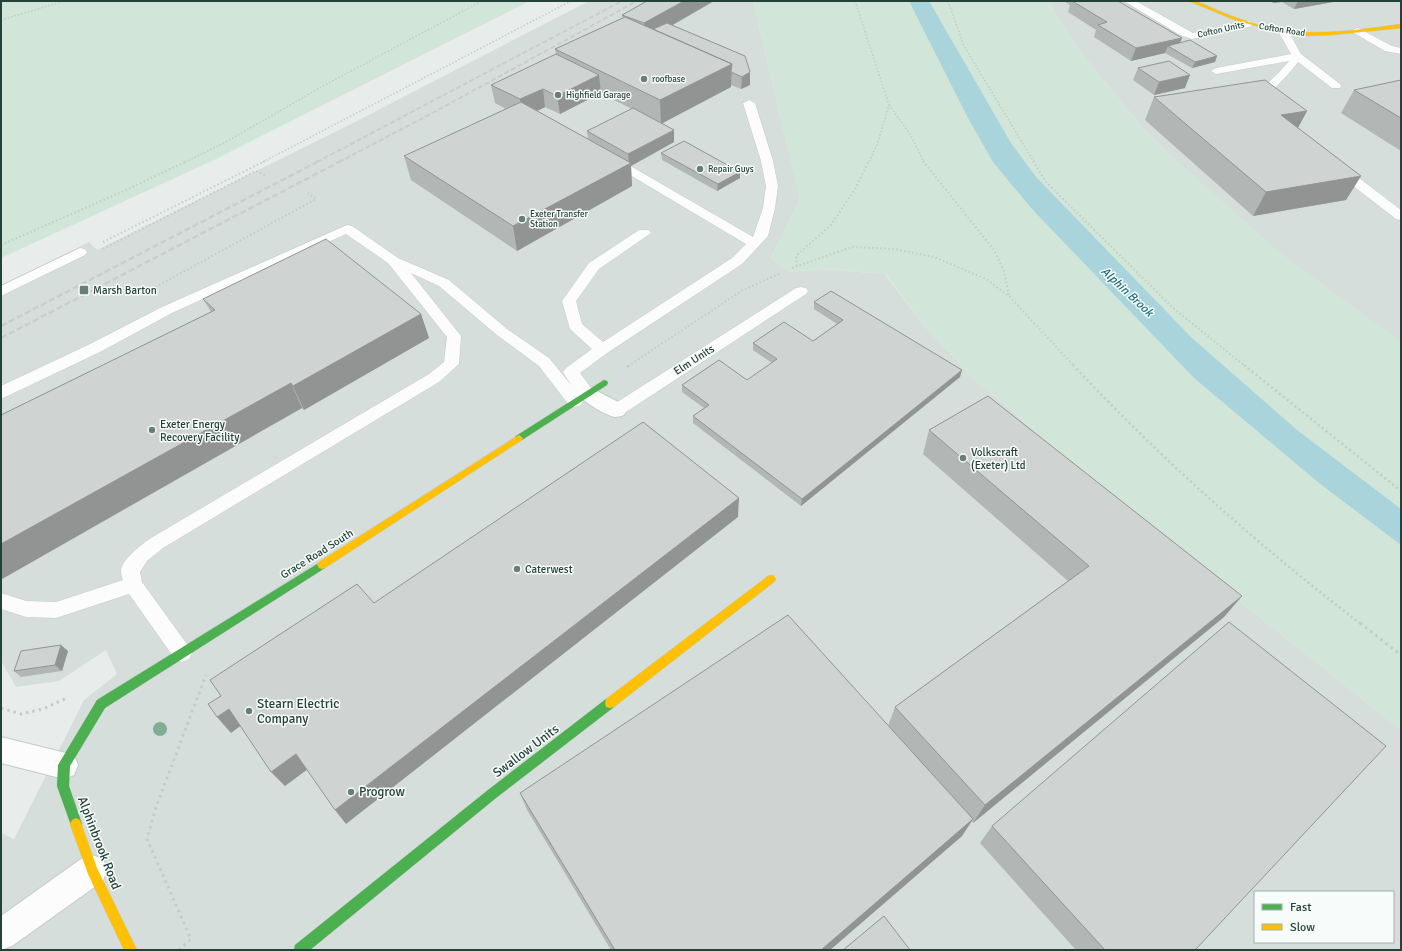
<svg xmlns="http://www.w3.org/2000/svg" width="1402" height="951" font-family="Signika,sans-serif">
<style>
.built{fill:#d6dedb;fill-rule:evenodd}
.green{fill:#d1e6d8}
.water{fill:#a9d4db}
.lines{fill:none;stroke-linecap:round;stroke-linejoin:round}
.lane-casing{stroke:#c5cac8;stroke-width:1}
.street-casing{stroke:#c5cac8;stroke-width:2}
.fast-casing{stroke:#c3cbc8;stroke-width:1}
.slow-casing{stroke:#c3cbc8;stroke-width:1}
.path-far3{stroke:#c3ccca;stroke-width:1.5;stroke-dasharray:1.5 2;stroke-linecap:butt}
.path-far2{stroke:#c3ccca;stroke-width:2;stroke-dasharray:1.5 2.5;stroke-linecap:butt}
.path-far1{stroke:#c3ccca;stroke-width:2.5;stroke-dasharray:2 3;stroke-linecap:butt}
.path{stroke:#c3ccca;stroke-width:3;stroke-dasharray:2.5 4;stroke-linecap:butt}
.lane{fill:#fcfcfc;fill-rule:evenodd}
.street{fill:#fcfcfc;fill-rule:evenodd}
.fast{fill:#4caf50;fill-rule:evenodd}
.slow{fill:#ffc107;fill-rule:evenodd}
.rail-far1{stroke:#c9cdcc;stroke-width:2;stroke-dasharray:5 2.5;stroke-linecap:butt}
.rail{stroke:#c9cdcc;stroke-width:2.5;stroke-dasharray:6 3;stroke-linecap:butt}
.tree{fill:#81ae93}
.wall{fill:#b2b6b5;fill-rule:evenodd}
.shaded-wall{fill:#919493}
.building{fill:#cfd4d2;stroke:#919493}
.poi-dot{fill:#697e78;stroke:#f7fbf9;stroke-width:1.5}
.labels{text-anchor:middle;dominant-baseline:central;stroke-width:3;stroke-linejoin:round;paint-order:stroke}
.far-street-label{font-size:9px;fill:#24423a;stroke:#f7fbf9}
.far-poi-label{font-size:9px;fill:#24423a;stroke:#f7fbf9;text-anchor:start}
.poi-label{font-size:11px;fill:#24423a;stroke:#f7fbf9;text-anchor:start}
.street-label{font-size:11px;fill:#24423a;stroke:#f7fbf9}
.water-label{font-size:12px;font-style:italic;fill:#1c6f80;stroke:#f7fbf9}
.near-poi-label{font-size:13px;fill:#24423a;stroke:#f7fbf9;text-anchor:start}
.near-street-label{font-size:13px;fill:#24423a;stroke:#f7fbf9}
</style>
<rect width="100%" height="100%" fill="#e8edeb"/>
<path class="built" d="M589 1H753L800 199 771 258 790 272 820 269 885 274 924 326 974 379 1162 539 1401 730V950H1V833L14 839 84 700 117 674 106 650 59 681 16 687 1 661V285L89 242 97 250 353 123ZM1255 892H1393V942H1255Z
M1048 1H1401V359L1272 259 1143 128 1080 52Z"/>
<path class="green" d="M1 1H530L214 160 1 258Z
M753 1H1048L1080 52 1143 128 1166 151 1279 252 1401 342V730L1162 539 974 379 924 326 886 274 820 269 790 272 771 258 800 199Z"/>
<path class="water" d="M909 1H929L1011 143 1036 177 1192 338 1297 430 1401 509V545L1319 483 1194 378 1032 209 993 162 969 120Z"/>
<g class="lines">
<defs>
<path id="lane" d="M1124 1H1136L1193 33 1249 21 1254 24 1249 27 1192 39 1180 35Z
M1283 28 1287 29 1301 54 1340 84 1341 86 1340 88H1332L1298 62C1289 75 1277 84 1268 97L1269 105 1263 108 1257 105 1256 97C1266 83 1279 74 1289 61L1216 74 1211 71 1216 68 1291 54 1278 31Z
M1358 28 1392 46 1401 48V54L1385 51 1354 33 1353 31 1354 29Z
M749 100 755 103 773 161 778 186 775 208 768 236 742 264 607 353 580 373 595 393 593 397C579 401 570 383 563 372L566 368 592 349 570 329 562 301 589 263 639 230H649L651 233 599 269 576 301 582 324 603 342 732 258 746 244 605 160 607 157H615L753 237 763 208 766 186 761 161 743 103Z
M1338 164 1342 165 1401 210V220L1396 219 1334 171 1332 168Z
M347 225 352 226 398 258 449 280 507 329 549 358 581 397 583 401 581 405 575 407 569 405 539 366 497 335 439 286 411 273 461 336 459 364 439 382 163 548 147 561 140 572 142 582 189 647 192 653 189 659 182 662 175 659 129 594 56 618 26 617 1 609V593L26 601 56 602 123 580C122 578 121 574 121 571 121 560 142 544 151 538L429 374 444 362 447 337 388 263 346 234 172 313 100 352 1 399V386L90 344 162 307Z
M80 248 85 249 87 252 85 255 1 296V286Z
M801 287 806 288 808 291 806 294 623 414 617 416 611 414 609 410 611 406 796 288Z"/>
<path id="street" d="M587 386 624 405 627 410 624 415C621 416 618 417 615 417 605 415 582 401 577 393L580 388Z
M1 737 74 755 78 765 74 775 64 779 1 763Z
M92 855 103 859 107 870 103 881 12 946 1 950V916L81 859Z"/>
<path id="fast" d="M604 380 607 381 608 383 607 385 522 440H516L515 438 516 436Z
M322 561 325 562 327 565 325 568 105 708 70 766 69 786 82 824 80 828 76 830 72 828 57 786 58 765 97 700Z
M610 698 614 699 615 703 614 707 496 798 310 950H294L295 945 488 790 606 699Z"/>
<path id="slow" d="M1189 1C1201 1 1213 9 1224 13 1239 19 1254 24 1270 28 1314 37 1358 30 1401 24V28L1332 35 1305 36 1288 34 1237 21Z
M519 435 523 438 522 440 325 568 322 569 319 568 317 565 319 562Z
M771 575 774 576 776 579 774 582 614 707 610 708 606 707 605 703 606 699 768 576Z
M76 818 80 820 97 868 137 950H124L88 874 70 824 72 820Z"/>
</defs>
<use href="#lane" class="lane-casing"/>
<use href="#street" class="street-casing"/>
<use href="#fast" class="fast-casing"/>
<use href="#slow" class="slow-casing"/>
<path class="path-far3" d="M855 1 889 105 877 145 869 162
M948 1 964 46 1034 162
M1 20 65 1
M889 105 910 134 924 162
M185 162 224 143 325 85 482 1
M263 162 571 1"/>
<path class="path-far2" d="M923 161 994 250 1004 271 1009 295
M1033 161 1046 182 1172 307 1245 366
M103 242 265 161
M1 245 124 191 187 161
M103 249 256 171 265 175
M797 266 796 256 831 225 855 189 869 161
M792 268 852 247 894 249 934 257 986 279 1009 296 1074 366
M152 289 316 199 308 193
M628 366 743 290 781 273"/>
<path class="path-far1" d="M1073 365C1162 460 1259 546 1361 624
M1244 365 1401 491
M627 367 630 365"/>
<path class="path" d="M1360 623 1401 655
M1 708 21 714 43 709 67 698
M179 950 191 939 147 839 156 807 206 675"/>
<use href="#lane" class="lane"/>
<use href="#street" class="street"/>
<use href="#fast" class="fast"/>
<use href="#slow" class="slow"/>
<path class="rail-far1" d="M317 162 622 1
M339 162 438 110 637 1"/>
<path class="rail" d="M1 326 319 161
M1 338 341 161"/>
</g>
<circle class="tree" cx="160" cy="729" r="7"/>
<path class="wall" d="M714 1 672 25 745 56 750 85 741 89 731 85V87L662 123 674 130V142L631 166 632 186 517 251 411 180 404 156 506 109 495 103 491 85 556 54 555 49 622 18V15ZM600 93 632 109 587 131 588 139 537 111 545 107 560 114Z
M1064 1H1118L1182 38 1179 43 1217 56 1215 62 1192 68 1165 53 1131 61 1094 37 1096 30 1068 12 1070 5Z
M1269 1H1339L1294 9 1282 2 1273 3Z
M1138 68 1185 88 1154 95 1133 80Z
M1401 80V151L1341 113 1354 90Z
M1154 97 1307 111 1298 128 1361 176 1346 200 1253 216 1145 120Z
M661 153 740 178 717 191 662 160Z
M203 299 421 314 429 338 304 410 302 408 2 579 1 578V415L211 312Z
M814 302 962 370 960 377 801 506 693 423V416L704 408 682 392V385L747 380 772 363 753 350V343L813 341 837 324 814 309Z
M929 430 1242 596 1224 617 973 823 972 821 962 836 830 950H611L527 810 520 793 888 726 895 707 1068 581 923 454Z
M68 651 62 671 21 677 14 671Z
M992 826 1195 950H1076L980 843Z"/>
<path class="shaded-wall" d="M684 1H714L645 41 644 23Z
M1274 1H1282V2L1273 3Z
M1298 1H1339L1294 9Z
M1182 38 1177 50 1168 46 1165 53 1131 61 1136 48Z
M1217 56 1215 62 1192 68 1195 62Z
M732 64 731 87 661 124 660 100Z
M750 72V85L741 89 742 77Z
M599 75 601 93 560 114 557 96Z
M1190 75 1185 88 1154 95 1159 82Z
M543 89 545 107 523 118 520 99Z
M1307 111 1294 135 1281 115Z
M674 130V142L631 166 632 186 517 251 513 226 629 163 628 154Z
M740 172V178L717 191 718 184Z
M1361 176 1346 200 1253 216 1266 192Z
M421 314 429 338 304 410 293 386Z
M962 370 960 377 801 506 802 499Z
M291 383 302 408 2 579 1 578V544Z
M739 498 738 517 346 824 335 810Z
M1242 596 1224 617 973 823 985 805Z
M61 645 68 651 62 671 55 665Z
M229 709 243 724 231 733 217 717Z
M296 754 308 769 285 786 271 772Z
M973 819 962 836 830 950H821Z"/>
<path class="building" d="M647 1H684L644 23 622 15Z
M1072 1H1118L1182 38 1136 48 1098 25 1107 22Z
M625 17 732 64 660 100 555 49Z
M667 23 745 56 750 72 742 77 731 72 732 64 653 29Z
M1190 40 1217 56 1195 62 1168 46Z
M556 54 599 75 557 96 543 89 520 99 491 85Z
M1169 61 1190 75 1159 82 1138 68Z
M1265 80 1307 111 1281 115 1361 176 1266 192 1154 97Z
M1401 80V118L1354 90Z
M521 102 631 163 513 226 404 156Z
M633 108 674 130 628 154 587 131Z
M684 141 740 172 718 184 661 153Z
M326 239 421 314 293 386 291 383 1 544V415L215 310 203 299Z
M831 291 962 370 802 499 693 416 709 405 682 385 719 360 747 380 777 359 753 343 784 322 813 341 843 320 814 302Z
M988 396 1242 596 985 805 895 707 1089 566 929 430Z
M643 422 739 498 335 810 296 754 271 772 229 709 217 717 208 704 221 696 210 680 357 584 374 603Z
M788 615 973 819 821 950H615L520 793Z
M1229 622 1386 746 1195 950H1105L992 826Z
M61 645 55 665 14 671 21 651Z
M884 916 910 950H843Z"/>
<g class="poi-dot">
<circle cx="644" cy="79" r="4"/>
<circle cx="558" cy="95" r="4"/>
<circle cx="700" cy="169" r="4"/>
<circle cx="522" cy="219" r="4"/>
<rect x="79" y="285" width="10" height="10" rx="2"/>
<circle cx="152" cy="430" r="4"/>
<circle cx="963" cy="458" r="4"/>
<circle cx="517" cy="569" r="4"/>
<circle cx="249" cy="711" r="4"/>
<circle cx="351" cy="792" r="4"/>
</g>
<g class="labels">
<g class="far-street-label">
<text transform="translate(1221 30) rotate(-13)">Cofton Units</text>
<text transform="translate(1282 30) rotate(9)">Cofton Road</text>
</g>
<g class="far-poi-label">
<text x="652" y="79">roofbase</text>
<text x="566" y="95">Highfield Garage</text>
<text x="708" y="169">Repair Guys</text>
<text x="530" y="214">Exeter Transfer<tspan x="530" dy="10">Station</tspan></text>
</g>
<g class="poi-label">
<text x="93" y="290">Marsh Barton</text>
<text x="160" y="424">Exeter Energy<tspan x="160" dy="13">Recovery Facility</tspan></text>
<text x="971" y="452">Volkscraft<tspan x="971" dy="13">(Exeter) Ltd</tspan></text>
<text x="525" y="569">Caterwest</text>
</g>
<g class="street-label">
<text transform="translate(694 360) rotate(-33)">Elm Units</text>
<text transform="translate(317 554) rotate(-32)">Grace Road South</text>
</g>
<g class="water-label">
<text transform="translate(1127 292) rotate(43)">Alphin Brook</text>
</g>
<g class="near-poi-label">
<text x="257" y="704">Stearn Electric<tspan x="257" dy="15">Company</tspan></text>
<text x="359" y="792">Progrow</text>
</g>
<g class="near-street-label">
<text transform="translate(526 751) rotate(-37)">Swallow Units</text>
<text transform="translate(99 843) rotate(69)">Alphinbrook Road</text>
</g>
</g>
<rect width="1402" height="951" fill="none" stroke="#24423a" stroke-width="4"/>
<rect x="1254" y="891" width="140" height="52" fill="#f7fbf9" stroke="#a3b1ad"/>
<rect x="1262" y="904" width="20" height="6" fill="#4caf50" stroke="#a3b1ad"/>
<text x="1290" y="911" font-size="12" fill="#24423a">Fast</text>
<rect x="1262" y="924" width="20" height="6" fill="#ffc107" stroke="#a3b1ad"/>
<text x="1290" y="931" font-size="12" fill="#24423a">Slow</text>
</svg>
